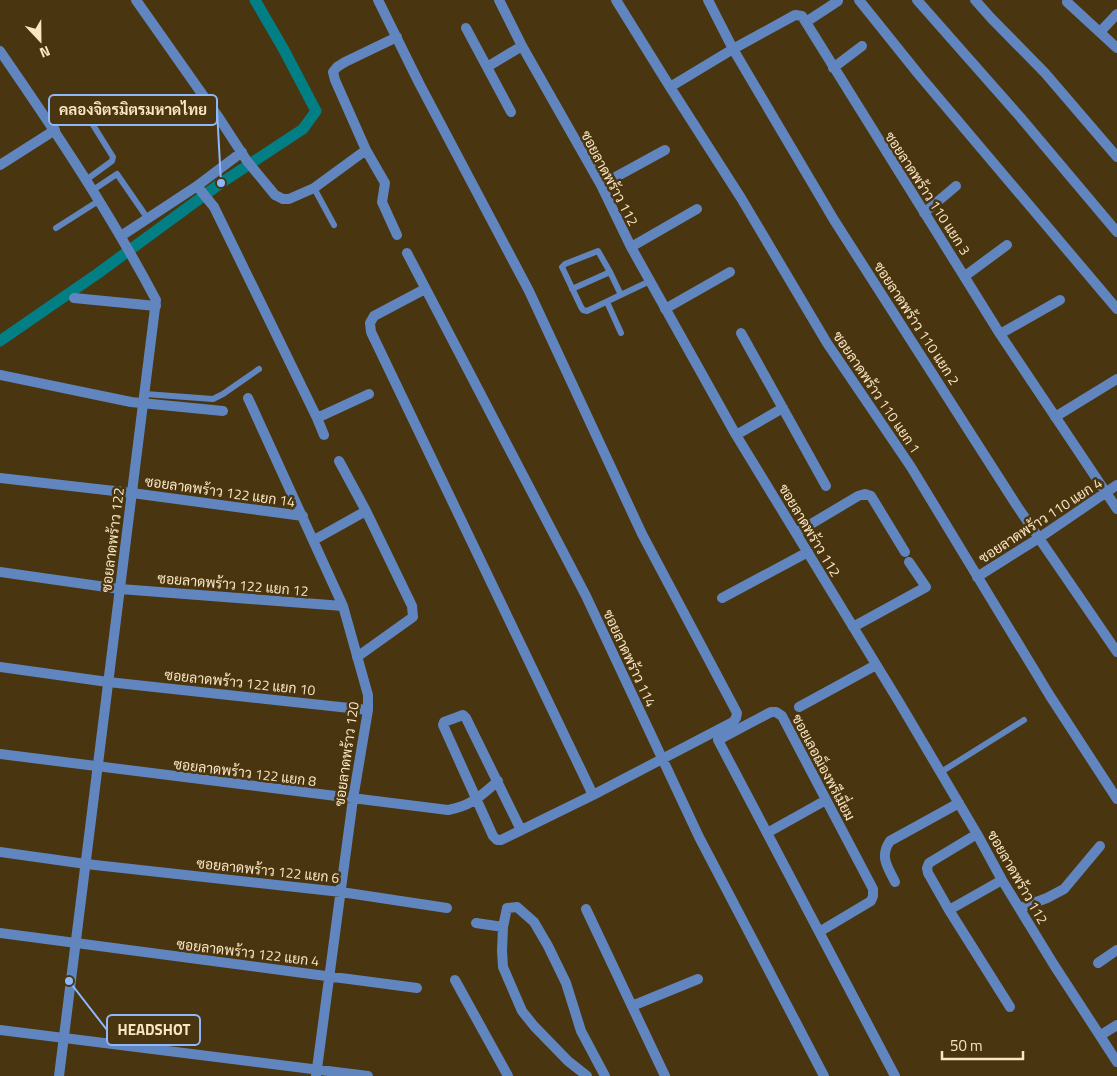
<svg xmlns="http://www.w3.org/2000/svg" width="1117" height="1076" font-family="'Titillium Web',Sarabun,sans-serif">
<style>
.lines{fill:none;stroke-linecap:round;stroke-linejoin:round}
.canal{stroke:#017f84;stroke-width:11}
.service{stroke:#6185be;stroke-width:6}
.minor{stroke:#6185be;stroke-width:10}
.tertiary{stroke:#6185be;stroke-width:10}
.labels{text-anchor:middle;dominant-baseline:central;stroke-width:5;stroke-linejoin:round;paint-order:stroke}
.street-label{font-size:14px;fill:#fbe5c3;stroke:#49350f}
.leader{fill:none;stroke:#8db9fc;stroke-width:2}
.callout-dot{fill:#8db9fc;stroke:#49350f;stroke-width:2}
.callout{fill:#49350f;stroke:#8db9fc;stroke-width:2}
.callout-label{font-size:15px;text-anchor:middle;font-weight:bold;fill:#fbe5c3}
</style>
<rect width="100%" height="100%" fill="#49350f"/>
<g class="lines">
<path class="canal" d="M0 341 97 274 221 183 303 129 316 111 284 50 255 0"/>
<path class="service" d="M86 180 112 161 113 157 93 125
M314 188 334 225
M93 190 117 174 148 219
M56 228 100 200
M610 272 598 251 565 264 562 267 581 307 583 310 587 311 650 281
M572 289 610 272 621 295
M607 302 621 333
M145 394 213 399 223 394 259 369
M941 772 1024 720"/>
<path class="minor" d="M136 0 219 118 247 161 275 195 283 199H289L314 188 366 150 335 80 333 72 337 67 345 62 397 37
M378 0 419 83 529 291 642 534 737 713 736 718 733 722 593 795 501 840H497L493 836 443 725 444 722 463 715 466 718 521 830
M499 0 522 46 601 185 631 247 736 435 899 702 977 834 1002 880 1054 965 1117 1062
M616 0 670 87 741 198 827 343 911 467 1050 696 1117 799
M708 0 733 49 834 220 1017 506 1117 652
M859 0 920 76 1117 309
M917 0 1021 118 1117 232
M975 0 991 18 1045 73 1117 157
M1067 2 1117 48
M806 22 838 1
M466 28 511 112
M1100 32 1117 14
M487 67 522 46
M833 68 862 46
M670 87 733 49 795 15 802 16 1000 334 1117 509
M366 150 385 183 382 202 397 235
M0 165 55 130
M601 185 665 150
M197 186 214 207 317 418 324 435
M924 213 956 186
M121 236 197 186 242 152
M631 247 697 209
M407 253 586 596 699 837 824 1076
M965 276 1007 245
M425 289 374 316 370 323 371 332 593 795
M74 298 156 306
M665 309 730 272
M741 333 826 486
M1000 334 1060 300
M0 375 131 402 223 411
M248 398 343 606 368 695V710L353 799 316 1076
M1055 417 1117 379
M317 418 369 394
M736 435 783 408
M339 461 366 511 412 606 413 617 357 657
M0 478 132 493 303 516
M796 533 858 496 865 494 871 496 905 552
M314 540 366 511
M0 572 120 589 343 606
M977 577 1039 538 1117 485
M722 598 808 552
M853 627 926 587 909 562
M0 667 108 682 368 710
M799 707 876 665
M0 754 448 810C473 805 480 796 498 781
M767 833 826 800
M977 834 929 863 927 868 928 873 949 910 1010 1007
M0 852 86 864 341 892 447 908
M895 882C888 867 879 857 890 841L959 803
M1020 908 1047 898 1064 889 1100 846
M586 909 665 1076
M949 910 1002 880
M476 923 503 927
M819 932 871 901 873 896V889L782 716 776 712H771L718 740 895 1076
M0 933 417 988
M1098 963 1117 950
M455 980 508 1076
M632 1006 698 979
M0 1030 368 1076
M1101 1035 1117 1025
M587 1076 568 1061 534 1026 522 1011 503 967 502 951 503 927 507 908 517 907 534 922 548 946 566 983 581 1031 605 1076"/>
<path class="tertiary" d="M0 51C56 132 110 213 156 300L59 1076"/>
</g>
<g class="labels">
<g class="street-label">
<text transform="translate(610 178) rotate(62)">ซอยลาดพร้าว 112</text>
<text transform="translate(928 193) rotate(57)">ซอยลาดพร้าว 110 แยก 3</text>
<text transform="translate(917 323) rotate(57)">ซอยลาดพร้าว 110 แยก 2</text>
<text transform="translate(877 392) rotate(56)">ซอยลาดพร้าว 110 แยก 1</text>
<text transform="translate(220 491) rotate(8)">ซอยลาดพร้าว 122 แยก 14</text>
<text transform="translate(1040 520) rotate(-33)">ซอยลาดพร้าว 110 แยก 4</text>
<text transform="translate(810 530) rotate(59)">ซอยลาดพร้าว 112</text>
<text transform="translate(112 540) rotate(-83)">ซอยลาดพร้าว 122</text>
<text transform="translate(233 584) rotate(5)">ซอยลาดพร้าว 122 แยก 12</text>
<text transform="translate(630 658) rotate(65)">ซอยลาดพร้าว 114</text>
<text transform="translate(240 682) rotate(6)">ซอยลาดพร้าว 122 แยก 10</text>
<text transform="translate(346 754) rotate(-82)">ซอยลาดพร้าว 120</text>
<text transform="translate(824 767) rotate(62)">ซอยเลอฌ็องพรีเมี่ยม</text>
<text transform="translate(245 772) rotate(7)">ซอยลาดพร้าว 122 แยก 8</text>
<text transform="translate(268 870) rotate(6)">ซอยลาดพร้าว 122 แยก 6</text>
<text transform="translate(1018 877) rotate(60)">ซอยลาดพร้าว 112</text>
<text transform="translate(248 952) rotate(7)">ซอยลาดพร้าว 122 แยก 4</text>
</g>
</g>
<path class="leader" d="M221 183L217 110M69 981L107 1030"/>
<g class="callout-dot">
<circle cx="221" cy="183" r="5"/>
<circle cx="69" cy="981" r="5"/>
</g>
<g class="callout">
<rect x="49" y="95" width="168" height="30" rx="5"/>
<rect x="107" y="1015" width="93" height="30" rx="5"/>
</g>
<g class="callout-label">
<text x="133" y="115">คลองจิตรมิตรมหาดไทย</text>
<text x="154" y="1035">HEADSHOT</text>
</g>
<g transform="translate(40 40) rotate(158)" stroke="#49350f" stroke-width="4" paint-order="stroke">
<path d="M0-4L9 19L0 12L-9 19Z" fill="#fbe5c3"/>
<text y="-8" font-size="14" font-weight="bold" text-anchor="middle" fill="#fbe5c3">N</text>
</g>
<path d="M942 1051v8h81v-8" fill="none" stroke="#fbe5c3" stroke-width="2.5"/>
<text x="950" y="1051" font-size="15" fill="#fbe5c3" stroke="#49350f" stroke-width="4" paint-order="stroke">50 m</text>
</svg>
